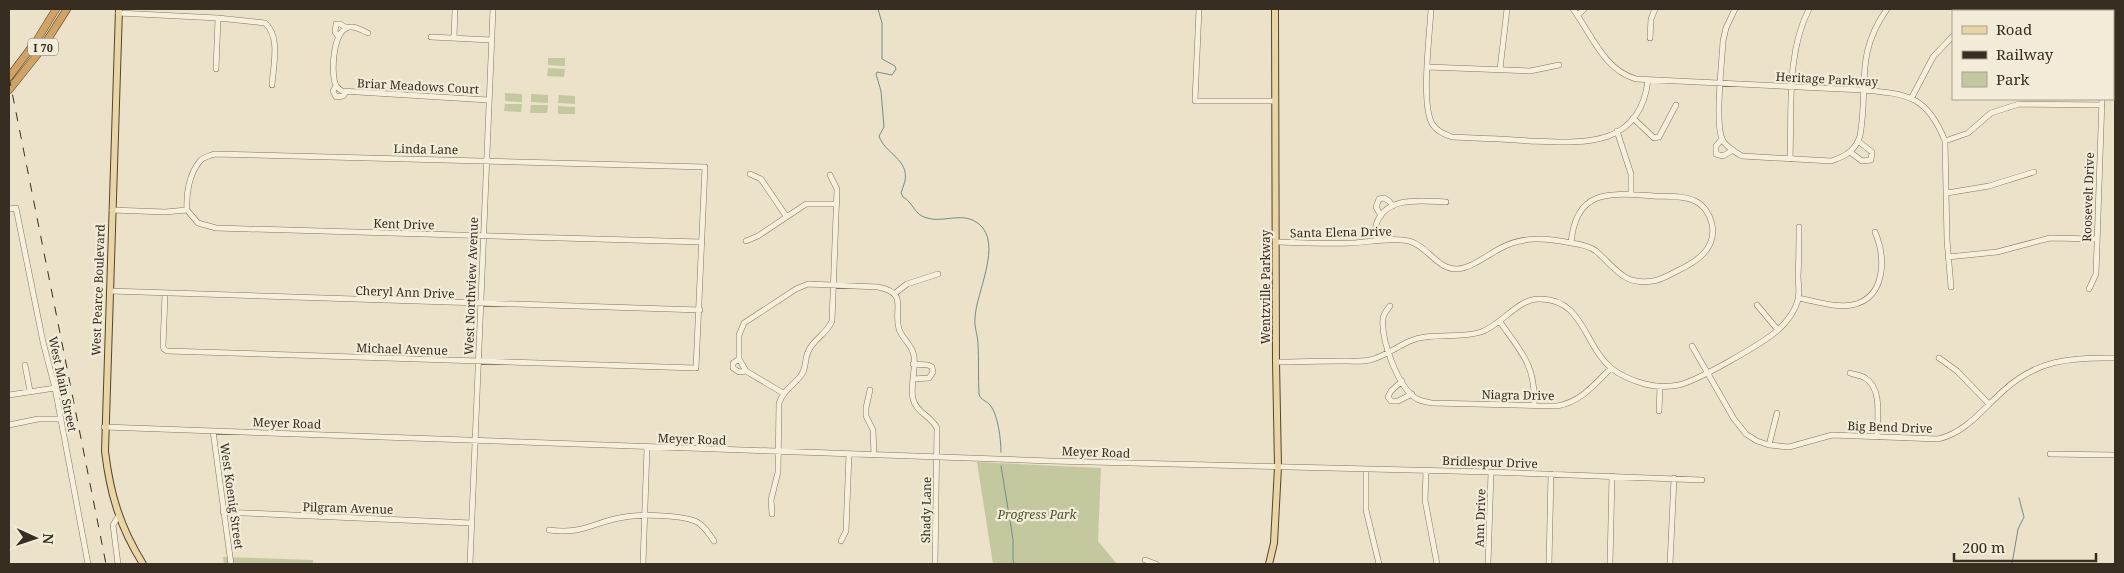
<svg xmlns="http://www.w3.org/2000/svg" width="2124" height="573" font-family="'Noto Serif',serif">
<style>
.park{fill:#c3c89e}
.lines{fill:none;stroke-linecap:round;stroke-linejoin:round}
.stream{stroke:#718e87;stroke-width:1}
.minor-casing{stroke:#86755f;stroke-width:6}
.major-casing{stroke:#544333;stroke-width:8}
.highway-casing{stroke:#544333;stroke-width:8}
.minor{stroke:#f6efdc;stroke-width:5}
.major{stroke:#ead6a5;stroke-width:6}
.highway{stroke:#d1a363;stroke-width:7}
.rail{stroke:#382d21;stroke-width:1;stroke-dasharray:9 9;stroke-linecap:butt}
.labels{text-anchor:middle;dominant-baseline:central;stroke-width:4.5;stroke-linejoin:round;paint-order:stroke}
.shield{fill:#f3ecd8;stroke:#706658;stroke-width:1}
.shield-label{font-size:11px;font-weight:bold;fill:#382d21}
.street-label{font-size:12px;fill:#382d21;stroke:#f3ecd8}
.park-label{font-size:12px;font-style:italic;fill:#47522a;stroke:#f3ecd8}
</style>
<rect width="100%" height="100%" fill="#ebe2c9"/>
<path class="park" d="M548 58H565V66L548 65Z
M548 68 565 69 564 77 547 76Z
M505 93 522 94V102L505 101Z
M531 94 548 95V103L531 102Z
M559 95 575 96V104L558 103Z
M505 104H522L521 112 504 111Z
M531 105H548L547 113H530Z
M558 106 575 107V114H558Z
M977 462 1101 468 1098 541 1117 564H993Z
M223 557 313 560V564H224Z"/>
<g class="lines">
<path class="stream" d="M878 9 882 23V59L895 66 896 69 892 75 877 72 876 74 881 91 884 127 879 136C885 154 909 159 905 181 904 185 902 189 901 193L903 197C913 202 914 215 927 218 945 223 963 211 979 224 1003 244 976 292 975 318 974 327 978 336 978 344 979 361 978 377 979 394 981 401 986 400 990 405 998 414 1001 440 1001 452
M1001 466 1013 539V560L1014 564
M2012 564 2018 529 2024 517 2019 498"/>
<defs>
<path id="minor" d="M1199 9 1195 101H1275
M1431 9C1430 34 1420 106 1433 125 1437 131 1446 135 1452 137 1478 138 1503 139 1529 141 1581 143 1640 149 1648 80
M1573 9C1592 35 1604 70 1636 79L1863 90C1907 94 1927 95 1945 141L1947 240 1951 287
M1735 9 1726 28 1723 41C1722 62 1715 121 1722 139 1726 147 1735 152 1742 156L1831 161C1846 156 1855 151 1860 136 1869 85 1854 56 1887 9
M2041 9 2042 11
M1977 11 1979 9
M2106 11V9
M118 13 218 18 216 69
M1578 15 1584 9
M218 18 265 23C281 37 273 66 272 85
M368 33C363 31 356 26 350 27 333 29 331 70 335 83 336 87 339 89 342 91L488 100
M338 36 335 32 336 24H340L347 28
M431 37 491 40
M454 38 455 9
M1650 38 1651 19 1655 9
M1428 67 1530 71 1559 65
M1500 69 1507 9
M336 86 333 91 336 97 343 96 346 92
M1912 97 1933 57 1953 36
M1633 118 1654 138 1659 137 1676 105
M1617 131 1631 174V194
M1722 139 1716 146V154L1723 156 1733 150
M1945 141 1968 133 1991 113 2019 104 2102 105
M1850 152 1862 161 1871 160 1872 152 1858 141
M1790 159C1792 111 1786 54 1809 9
M750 174 761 179 786 216
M1947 193 1989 186 2034 172
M9 209 16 208 43 342 55 388 88 564
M112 210 165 212 187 210
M187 210 198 223 216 228 702 242
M1381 216 1376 207 1379 199 1384 198 1389 201 1393 206
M1377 240C1377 236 1375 229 1376 225 1385 195 1423 201 1446 202
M746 241 758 236 806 204H837
M1277 242C1302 243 1327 244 1352 243 1370 242 1391 237 1409 241 1428 246 1436 269 1457 269 1472 268 1487 255 1501 248 1523 236 1547 238 1571 243 1579 244 1589 246 1596 251 1615 267 1623 286 1653 281 1661 280 1669 275 1677 271 1696 262 1717 249 1712 224 1710 215 1704 205 1695 201 1683 195 1666 197 1654 196 1610 193 1576 188 1571 243
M1948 257 1997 252 2050 238 2097 239
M2089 289 2096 274 2102 99
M110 291 700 310
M165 294 163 346 164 349 167 351 696 368 705 167 214 154C210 156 203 157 200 161 189 174 186 194 187 210
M894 294 907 284 938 274
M1798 298C1815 301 1835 308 1852 305 1886 298 1886 258 1875 232
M1757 305 1778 330
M1390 306C1387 310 1383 314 1383 319 1381 340 1398 388 1417 399 1421 401 1427 402 1432 403L1557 406C1581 402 1595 384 1611 368
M1500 322C1522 353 1536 366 1534 405
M1692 346 1734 419 1746 434 1757 441 1769 445 1789 447 1832 435 1938 439C1965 433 1982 410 2002 392 2036 360 2070 357 2115 358
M1939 358 1957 371 1989 404
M739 359 733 363V368L739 372 746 371
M1276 362C1297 362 1319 361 1340 361 1350 361 1361 362 1370 360 1390 355 1405 339 1425 337 1444 334 1463 338 1481 332 1502 325 1517 299 1539 299 1583 298 1584 345 1611 368 1620 375 1634 381 1645 384 1656 387 1668 387 1679 385 1699 380 1762 344 1778 330 1786 323 1796 310 1798 299 1800 292 1798 283 1798 276 1799 260 1799 243 1799 227
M25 365 30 391
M1850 373C1855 375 1861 375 1865 378 1883 388 1877 420 1877 437
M913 379 929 378 933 372 932 367 928 365 913 364
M1402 381 1391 391 1388 397 1391 401H1398L1412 394
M870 390 866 408V416L873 430 874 455
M783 393 746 371 739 359V335L744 323 796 289 808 284 878 287C909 293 893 309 899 329 902 339 912 344 914 356 916 369 910 385 913 399 916 412 931 416 937 428L935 564
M9 395 55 388
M1659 411 1660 387
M9 425 38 419H61
M104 427 1051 461 1491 472 1702 480
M213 431 231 564
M1769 445 1777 413
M2050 454 2115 455
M1366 469V510L1379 564
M1426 471 1425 500 1437 564
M223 512 471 523
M772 514 771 500 778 472 779 403C784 390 791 387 799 378 807 370 804 361 808 352 813 339 827 334 832 321L837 189 830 175
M549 530C584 535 595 521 625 517 642 514 679 515 695 521 703 524 709 534 714 541
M841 541 846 531 849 454
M1145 560 1156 564
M118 564 113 525 119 515
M470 564 493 9
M643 564 647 448
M1488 564 1491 472
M1549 564 1551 474
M1610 564 1612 476
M1670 564 1674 478"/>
<path id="major" d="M119 9 105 451C110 494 120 527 143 564
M1269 564 1274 543 1278 467 1276 362 1275 9"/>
<path id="highway" d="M9 77 37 40 56 9
M9 90 41 50 67 9"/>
</defs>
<use href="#minor" class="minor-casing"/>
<use href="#major" class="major-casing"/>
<use href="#highway" class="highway-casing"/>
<use href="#minor" class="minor"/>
<use href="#major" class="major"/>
<use href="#highway" class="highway"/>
<path class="rail" d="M9 77 106 564"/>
</g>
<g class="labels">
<rect class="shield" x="28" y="38.5" width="30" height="17" rx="4"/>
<g class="shield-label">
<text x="43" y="47">I 70</text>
</g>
<g class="street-label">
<text transform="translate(1827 79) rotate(3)">Heritage Parkway</text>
<text transform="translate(418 86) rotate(3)">Briar Meadows Court</text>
<text transform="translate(426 149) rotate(1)">Linda Lane</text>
<text transform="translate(2088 197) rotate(-88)">Roosevelt Drive</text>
<text transform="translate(404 224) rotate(2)">Kent Drive</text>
<text transform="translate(1341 232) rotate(-1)">Santa Elena Drive</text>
<text transform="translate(471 286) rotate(-88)">West Northview Avenue</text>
<text transform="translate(1265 287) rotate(-90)">Wentzville Parkway</text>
<text transform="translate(98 290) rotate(-88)">West Pearce Boulevard</text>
<text transform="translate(405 292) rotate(2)">Cheryl Ann Drive</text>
<text transform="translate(402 349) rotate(2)">Michael Avenue</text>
<text transform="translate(63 384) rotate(78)">West Main Street</text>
<text transform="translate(1518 395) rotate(1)">Niagra Drive</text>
<text transform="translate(287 423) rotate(2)">Meyer Road</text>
<text transform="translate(1890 427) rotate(2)">Big Bend Drive</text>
<text transform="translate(692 439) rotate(2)">Meyer Road</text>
<text transform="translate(1096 452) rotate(2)">Meyer Road</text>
<text transform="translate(1490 462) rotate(2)">Bridlespur Drive</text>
<text transform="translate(232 496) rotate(82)">West Koenig Street</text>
<text transform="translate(348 508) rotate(2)">Pilgram Avenue</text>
<text transform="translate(926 510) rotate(-89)">Shady Lane</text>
<text transform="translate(1480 518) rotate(-88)">Ann Drive</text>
</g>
<g class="park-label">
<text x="1037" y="514">Progress Park</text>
</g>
</g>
<rect width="2124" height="573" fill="none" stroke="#382d21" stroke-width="20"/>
<rect x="1952" y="10" width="162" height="90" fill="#f3ecd8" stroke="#a8a08f"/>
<rect x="1962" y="26" width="25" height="8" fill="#ead6a5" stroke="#a8a08f"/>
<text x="1996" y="35" font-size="15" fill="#382d21">Road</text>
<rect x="1962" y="51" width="25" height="8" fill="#382d21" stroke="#a8a08f"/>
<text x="1996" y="60" font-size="15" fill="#382d21">Railway</text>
<rect x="1962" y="72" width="25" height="15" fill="#c3c89e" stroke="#a8a08f"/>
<text x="1996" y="85" font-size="15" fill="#382d21">Park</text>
<g transform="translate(35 538) rotate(93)" stroke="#f3ecd8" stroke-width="4" paint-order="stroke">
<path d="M0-4L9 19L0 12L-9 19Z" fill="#382d21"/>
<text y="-8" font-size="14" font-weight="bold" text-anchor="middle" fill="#382d21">N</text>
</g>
<path d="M1954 553v8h142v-8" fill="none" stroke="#382d21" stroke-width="2.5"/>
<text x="1962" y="553" font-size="15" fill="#382d21" stroke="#f3ecd8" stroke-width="4" paint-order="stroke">200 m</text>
</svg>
